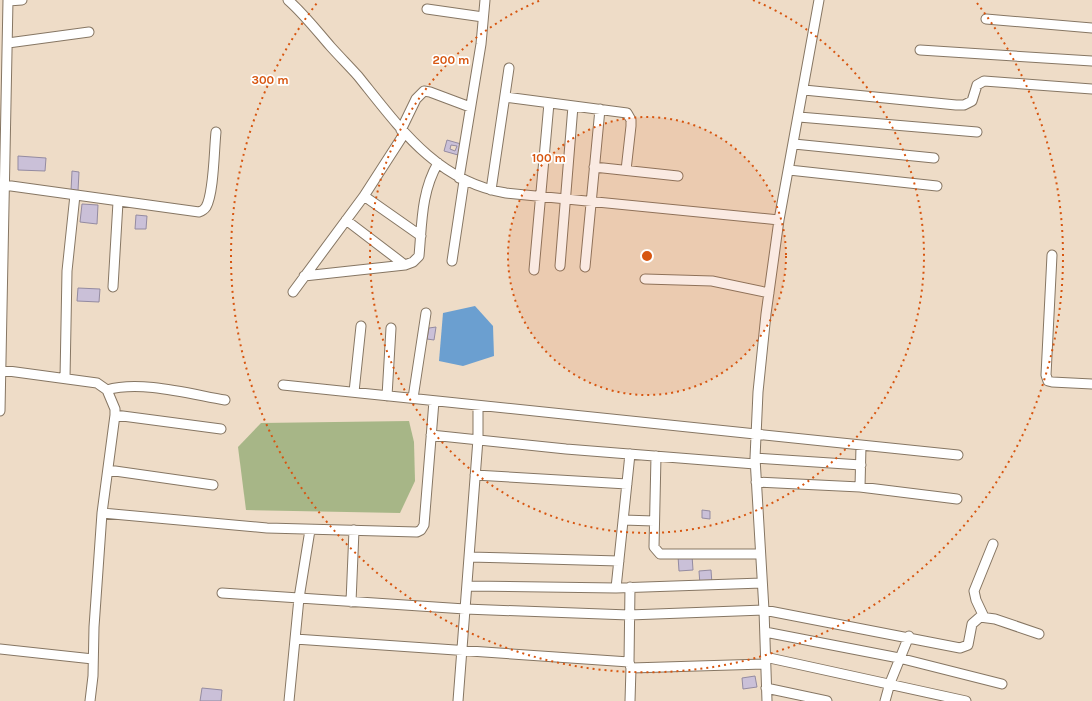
<svg xmlns="http://www.w3.org/2000/svg" width="1092" height="701" font-family="Karla,sans-serif">
<style>
.green{fill:#a7b687}
.water{fill:#6b9fd0}
.building{fill:#cac0d8;stroke:#948ba1;fill-rule:evenodd}
.lines{fill:none;stroke-linecap:round;stroke-linejoin:round}
.street-casing{stroke:#867663;stroke-width:11}
.street{stroke:#fff;stroke-width:9}
.ring{fill:none;stroke:#d75610;stroke-width:2;stroke-dasharray:2 4}
.centre{fill:#d75610;stroke:#fff;stroke-width:2}
.ring-label{font-size:12px;text-anchor:middle;font-weight:bold;fill:#d75610;stroke:#fff;stroke-width:3.5;stroke-linejoin:round;paint-order:stroke}
</style>
<rect width="100%" height="100%" fill="#eedcc7"/>
<path class="green" d="M409 421 414 442 415 481 400 513 246 510 238 447 261 423Z"/>
<path class="water" d="M475 306 493 326 494 356 463 366 439 361 443 313Z"/>
<path class="building" d="M447 140 461 144 458 155 444 151ZM451 145 457 146 455 151 450 149Z
M18 156 46 158 45 171 18 170Z
M72 171 79 172 78 191H71Z
M82 204 98 205 97 224 80 222Z
M136 215 147 216 146 229H135Z
M78 288 100 289 99 302 77 301Z
M436 327 434 340 427 339 429 328Z
M702 510 710 511V519L702 518Z
M692 555 693 570 679 571 678 556Z
M711 570 712 584 700 585 699 571Z
M755 676 757 687 743 689 742 678Z
M202 688 222 690 221 701H200Z"/>
<g class="lines">
<defs>
<path id="street" d="M288 0C304 14 317 31 331 47 340 57 349 66 358 76 399 127 437 182 506 193L779 220
M8 1 22 0
M427 9 483 17
M986 19 1092 28
M8 43 89 32
M920 50 1092 61
M804 90 956 105H964L972 101 977 85 984 81 1092 89
M505 97 627 113 631 120V126L626 170
M799 117 977 132
M401 130 416 99 424 91 430 92 470 107
M794 144 934 158
M594 167 678 176
M789 170 937 186
M459 178 481 44 485 0
M4 185 199 212C202 211 204 210 206 207 214 193 214 150 216 132
M491 190 509 68
M364 196 421 236
M346 220 405 265
M1052 255 1046 375 1048 381 1052 382 1092 384
M452 261 464 181
M560 266 573 106
M585 267 600 109
M534 270 549 103
M304 276 405 265 413 262 419 256C422 224 421 192 438 163
M645 279 712 281 769 293
M113 287 118 202
M293 292 364 196 404 134
M1 370 97 383 107 390 115 409V415L102 513 94 627 93 676 90 701
M65 378 67 271 75 195
M283 385 958 455
M107 390C140 380 190 394 225 400
M354 392 361 326
M387 396 391 328
M413 398 426 313
M0 411 8 0
M115 415 221 429
M431 435 566 449 755 464
M656 456 654 547 660 554H760
M755 458 861 465
M108 470 213 485
M475 475 627 484
M756 482 860 487 957 499
M860 487 861 446
M102 513 267 528 417 532 421 530 424 525 434 401
M623 520 654 521
M469 557 619 561
M468 586 616 588 762 583
M616 588 630 454
M222 593 465 609 629 615 764 610 960 648 968 645 972 624 980 617 995 619 1039 634
M351 602 354 530
M984 617 976 600 974 591 993 544
M765 632 899 658 1002 684
M295 639 629 662 631 668 765 664
M0 649 93 659
M765 657 966 701
M629 662 630 587
M766 688 827 701
M289 701 299 598 310 530
M458 701 478 439V406
M630 701 631 668
M767 701 764 610 755 458 758 392 766 314 779 220 819 0
M885 701 890 683 909 636"/>
</defs>
<use href="#street" class="street-casing"/>
<use href="#street" class="street"/>
</g>
<circle cx="647" cy="256" r="139" fill="#d75610" fill-opacity=".12"/>
<g class="ring">
<circle cx="647" cy="256" r="139"/>
<path d="M753 0A277 277 0 1 1 541 0"/>
<path d="M977 3A416 416 0 1 1 317 3"/>
</g>
<circle cx="647" cy="256" r="6" class="centre"/>
<g class="ring-label">
<text x="451" y="64">200 m</text>
<text x="270" y="84">300 m</text>
<text x="549" y="162">100 m</text>
</g>
</svg>
